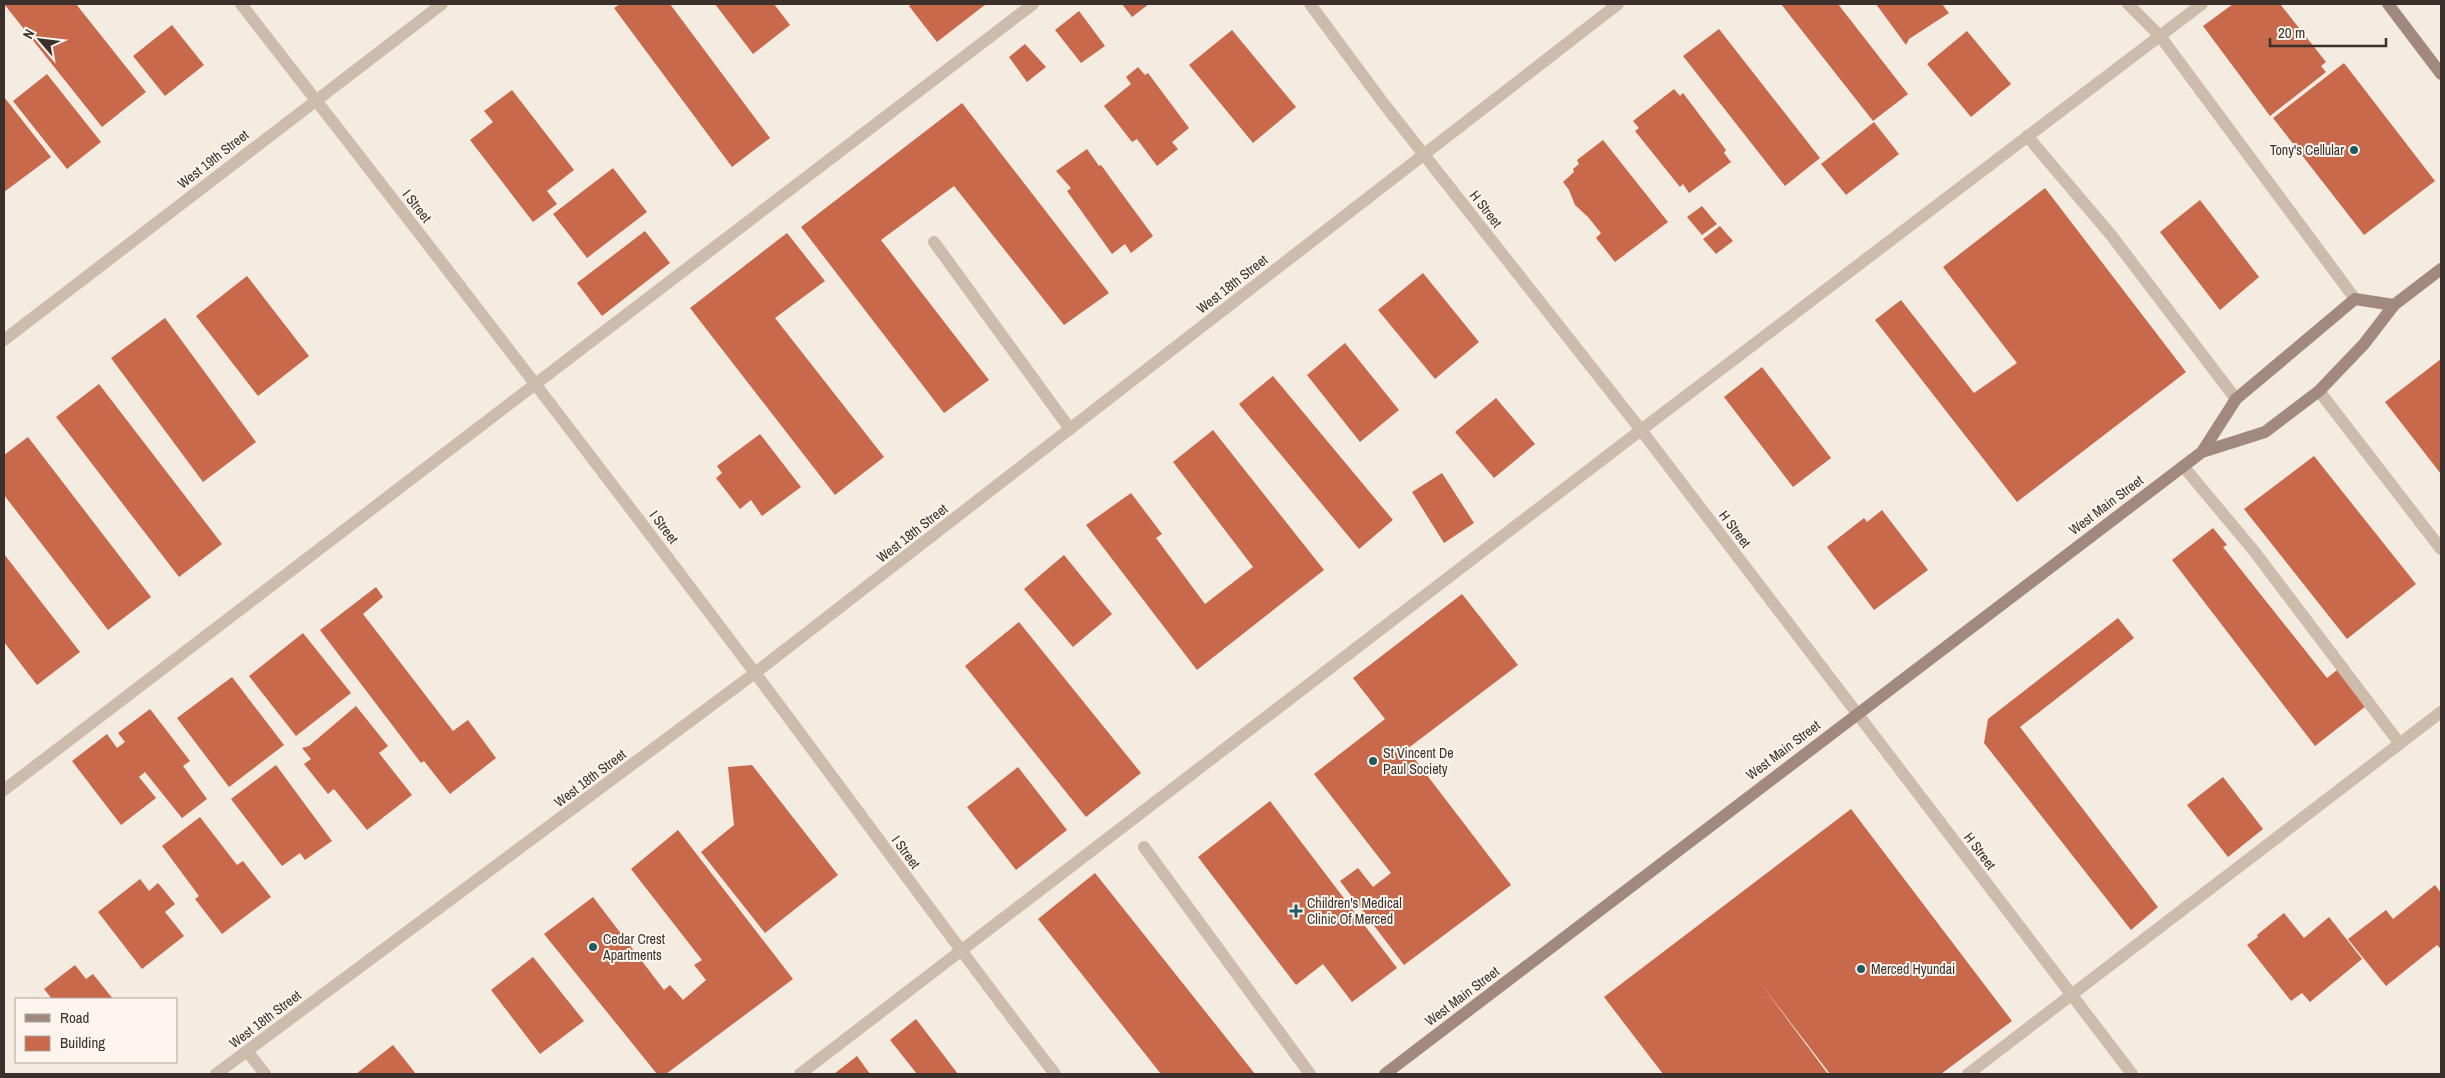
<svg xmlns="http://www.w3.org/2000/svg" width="2445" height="1078" font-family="'Archivo Narrow',sans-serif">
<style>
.building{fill:#c8694b}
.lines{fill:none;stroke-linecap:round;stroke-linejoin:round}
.lane{stroke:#cdbbac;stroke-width:12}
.street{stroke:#cdbbac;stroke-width:12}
.secondary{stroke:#a18a7d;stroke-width:12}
.poi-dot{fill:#1f5a5e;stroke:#fbf5ee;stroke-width:2}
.labels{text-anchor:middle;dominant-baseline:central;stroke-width:4;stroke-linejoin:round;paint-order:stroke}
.poi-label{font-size:14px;fill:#3b302b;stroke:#fbf5ee;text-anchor:start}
.street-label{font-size:14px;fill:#3b302b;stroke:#fbf5ee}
</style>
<rect width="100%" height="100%" fill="#f4ebe1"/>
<path class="building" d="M4 4H76L146 92 102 127Z
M620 4H670L770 138 732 167 614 8Z
M715 4H774L790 25 753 54Z
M912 4H986L937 42 909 6Z
M1122 4H1149L1132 17Z
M1781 4H1838L1908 94 1873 121Z
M1876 4H1942L1949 13 1909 39 1906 45Z
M2233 4H2280L2326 62 2321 66 2326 72 2270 116 2203 26Z
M1079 11 1105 46 1081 63 1055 30Z
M172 25 204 65 165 96 133 56Z
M1719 29 1820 158 1785 186 1683 56Z
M1232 30 1296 107 1253 143 1189 65Z
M1967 31 2011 84 1971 117 1927 64Z
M1025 44 1046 67 1027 82 1009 57Z
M2344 63 2435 181 2364 235 2273 118Z
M1138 67 1145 75 1148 73 1189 128 1172 142 1178 149 1157 166 1137 139 1132 142 1104 106 1131 84 1126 77Z
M47 74 101 142 67 169 13 101Z
M1674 89 1680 96 1683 93 1726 150 1724 153 1731 162 1689 193 1683 184 1680 187 1635 131 1639 128 1633 121Z
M512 90 574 170 547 191 557 204 533 222 470 140 493 122 484 111Z
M4 97 51 157 4 192Z
M962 103 1109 293 1064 325 954 186 881 240 989 380 944 413 801 227Z
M1874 122 1899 154 1846 195 1821 164Z
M1603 140 1668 222 1615 262 1596 238 1601 233 1588 217 1575 205 1569 190 1563 182 1574 172 1573 169 1579 164 1577 160Z
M1087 149 1099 166 1101 165 1153 236 1131 253 1125 244 1112 254 1067 191 1071 188 1056 171Z
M613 168 647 212 587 258 553 214Z
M2045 188 2186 372 2017 502 1875 320 1901 300 1974 393 2017 363 1943 267Z
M2200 200 2259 277 2220 310 2160 232Z
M1702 206 1717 224 1702 235 1687 217Z
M1720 226 1733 241 1716 254 1703 239Z
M645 231 670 263 602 316 577 283Z
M787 233 825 281 775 318 884 457 835 495 690 308Z
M1423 273 1479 342 1435 379 1378 310Z
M247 276 309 356 258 396 196 316Z
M165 318 256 442 203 482 111 358Z
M1345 343 1399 410 1360 442 1307 375Z
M2441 359V474L2385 402Z
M1762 367 1831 458 1793 487 1724 397Z
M1273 376 1393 520 1359 549 1239 404Z
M99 384 222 544 179 577 56 417Z
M1496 398 1535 444 1494 478 1455 432Z
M1213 430 1324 570 1197 670 1086 525 1131 493 1162 534 1156 538 1205 604 1253 567 1173 462Z
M760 434 801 487 762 516 751 500 740 509 716 478 722 473 717 466Z
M28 437 151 597 108 630 4 495V455Z
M2314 456 2416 584 2347 639 2244 509Z
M1442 473 1474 523 1444 543 1412 492Z
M1882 510 1928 570 1874 610 1827 547 1864 518 1867 522Z
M2213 528 2227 545 2223 547 2327 678 2337 670 2366 706 2315 746 2172 560Z
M4 554 80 652 37 685 4 642Z
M1064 555 1112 614 1073 647 1024 589Z
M376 587 383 597 363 614 453 731 468 720 496 758 450 794 424 761 421 763 320 630Z
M1462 594 1518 665 1407 749 1511 885 1404 965 1340 881 1358 868 1373 887 1391 873 1314 774 1385 719 1353 678Z
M2118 618 2134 638 2020 727 2158 907 2131 930 1984 743 1988 719Z
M1019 622 1141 773 1086 817 965 666Z
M303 633 351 693 296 736 249 676Z
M232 677 284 745 229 787 177 718Z
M356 706 388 746 379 753 412 795 367 830 334 789 328 794 304 764 311 759 302 748 309 746Z
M150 709 190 761 183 766 207 799 182 818 145 772 139 777 156 798 121 825 72 761 107 734 117 748 125 742 118 733Z
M276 765 332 841 305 860 300 853 282 866 231 799Z
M752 765 838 875 765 933 701 852 734 825 728 767Z
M1018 767 1067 830 1016 870 967 807Z
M2223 777 2263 829 2228 857 2187 805Z
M1270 801 1397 968 1352 1002 1323 964 1296 985 1198 857Z
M1851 809 2012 1021 1941 1074H1830L1758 980 1828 1074H1663L1604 997Z
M200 817 237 865 243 861 271 897 222 934 195 899 199 896 162 846Z
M678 830 793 979 666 1074H657L544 934 593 897 664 990 670 985 683 1000 706 980 694 965 702 960 631 869Z
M1095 873 1255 1074H1161L1038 919Z
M140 879 149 891 158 883 175 904 165 912 184 936 142 969 98 912Z
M2435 885 2441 893V949L2437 945 2386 986 2348 939 2386 910 2393 919Z
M2284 913 2304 938 2329 917 2362 959 2310 1002 2302 993 2291 1001 2247 945 2258 937 2257 935Z
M533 957 584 1021 540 1054 491 990Z
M75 965 86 979 93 974 113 999H52L44 989Z
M916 1019 958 1074H917L890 1040Z
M393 1045 416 1074H356Z
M857 1056 870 1074H834Z"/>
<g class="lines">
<path class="lane" d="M2128 4 2160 36 2355 299
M2027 136 2111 235 2236 399
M934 242 1070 429
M2319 391 2441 549
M2183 466 2254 551 2400 744
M4 790 1033 4
M1144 847 1310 1074
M247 1051 265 1074
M800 1074 1641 430 2202 4
M1968 1074 2441 712"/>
<path class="street" d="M241 4C413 224 583 445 752 669 853 803 952 941 1055 1074
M1310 4 1384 104 1641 430 2132 1074
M4 340 442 4
M216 1074 755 673 1618 4"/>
<path class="secondary" d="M2388 4 2441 74
M2202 452 2236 399 2355 299 2394 305
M1385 1074 2202 452 2265 432 2319 391 2364 344 2394 305 2441 269"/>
</g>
<g class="poi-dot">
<circle cx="2354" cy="150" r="5"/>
<circle cx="1373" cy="761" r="5"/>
<path d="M1293.5 903.5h5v5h5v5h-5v5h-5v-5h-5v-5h5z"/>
<circle cx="593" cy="947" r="5"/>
<circle cx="1861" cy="969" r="5"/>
</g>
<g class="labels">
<g class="poi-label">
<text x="2344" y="150" text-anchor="end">Tony's Cellular</text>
<text x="1383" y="753">St Vincent De<tspan x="1383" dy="16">Paul Society</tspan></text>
<text x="1307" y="903">Children's Medical<tspan x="1307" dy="16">Clinic Of Merced</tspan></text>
<text x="603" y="939">Cedar Crest<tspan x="603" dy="16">Apartments</tspan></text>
<text x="1871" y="969">Merced Hyundai</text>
</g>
<g class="street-label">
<text transform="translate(213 159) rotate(-38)">West 19th Street</text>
<text transform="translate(417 206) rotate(52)">I Street</text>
<text transform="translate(1486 209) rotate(52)">H Street</text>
<text transform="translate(1232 284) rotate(-38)">West 18th Street</text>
<text transform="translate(2106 505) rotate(-37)">West Main Street</text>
<text transform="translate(664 527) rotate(53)">I Street</text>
<text transform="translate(1735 529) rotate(53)">H Street</text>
<text transform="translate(912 533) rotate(-38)">West 18th Street</text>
<text transform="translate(1783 750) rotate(-37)">West Main Street</text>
<text transform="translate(590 778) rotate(-37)">West 18th Street</text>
<text transform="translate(1980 851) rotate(53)">H Street</text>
<text transform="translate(906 852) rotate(54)">I Street</text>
<text transform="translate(1462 996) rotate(-37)">West Main Street</text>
<text transform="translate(265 1019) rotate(-37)">West 18th Street</text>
</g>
</g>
<rect width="2445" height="1078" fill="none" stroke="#3b302b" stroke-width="10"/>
<rect x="15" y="998" width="162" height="65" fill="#fbf5ee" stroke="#aea6a0"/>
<rect x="25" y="1014" width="25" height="8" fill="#a18a7d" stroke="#aea6a0"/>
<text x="60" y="1023" font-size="15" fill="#3b302b">Road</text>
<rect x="25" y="1036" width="25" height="15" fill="#c8694b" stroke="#aea6a0"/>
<text x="60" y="1048" font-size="15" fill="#3b302b">Building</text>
<g transform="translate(40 40) rotate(298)" stroke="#fbf5ee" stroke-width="4" paint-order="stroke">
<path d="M0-4L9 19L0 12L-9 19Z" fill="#3b302b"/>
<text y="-8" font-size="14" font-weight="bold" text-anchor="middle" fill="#3b302b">N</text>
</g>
<path d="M2270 38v8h116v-8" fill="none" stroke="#3b302b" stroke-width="2.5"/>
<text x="2278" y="38" font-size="15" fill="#3b302b" stroke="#fbf5ee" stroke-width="4" paint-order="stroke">20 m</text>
</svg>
